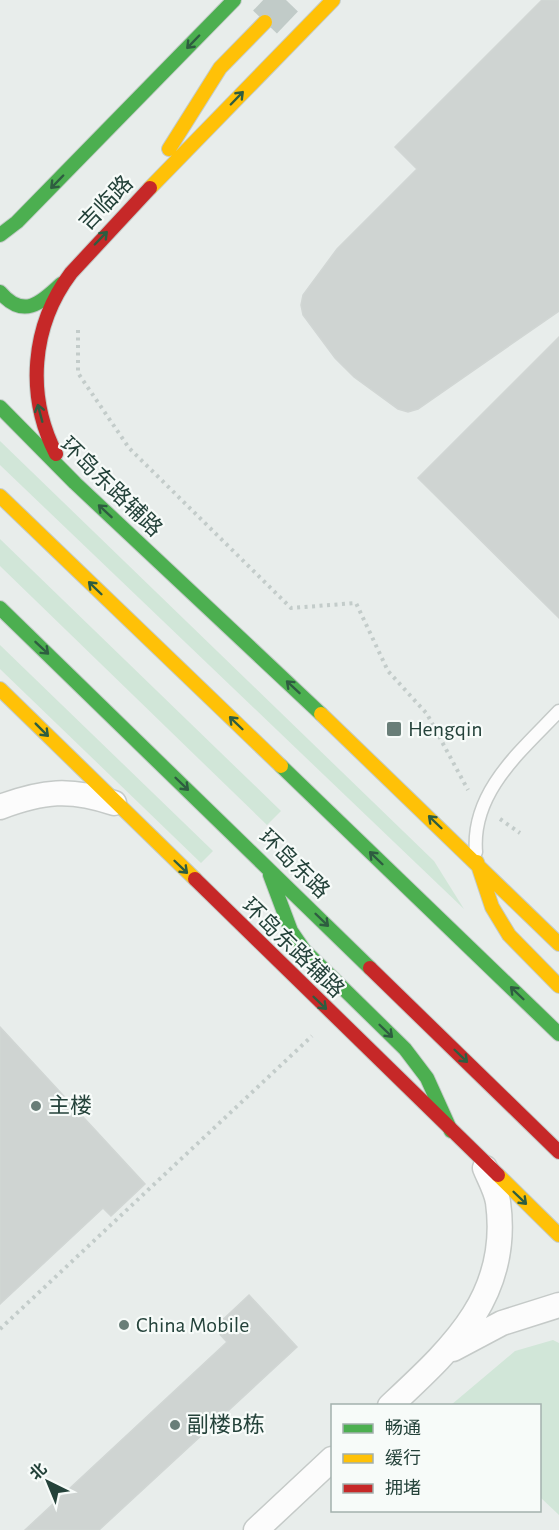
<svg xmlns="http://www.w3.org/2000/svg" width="559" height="1530" font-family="'Alegreya Sans','Noto Sans SC',sans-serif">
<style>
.green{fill:#d1e6d8}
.building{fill:#cfd4d2;stroke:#d1d6d4;stroke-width:1.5}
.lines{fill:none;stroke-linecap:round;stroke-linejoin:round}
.secondary-tunnel{stroke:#c1cbc8;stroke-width:33;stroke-dasharray:33 16;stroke-linecap:butt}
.lane-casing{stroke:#c5cac8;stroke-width:15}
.street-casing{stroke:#c5cac8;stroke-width:27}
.fast-casing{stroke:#c3cbc8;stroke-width:16}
.slow-casing{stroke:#c3cbc8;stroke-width:16}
.jam-casing{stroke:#c3cbc8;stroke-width:16}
.path{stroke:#c3ccca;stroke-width:4;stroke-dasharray:3 4.5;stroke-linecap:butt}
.lane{stroke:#fcfcfc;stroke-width:12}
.street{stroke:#fcfcfc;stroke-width:24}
.fast{stroke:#4caf50;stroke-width:14}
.slow{stroke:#ffc107;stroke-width:14}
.jam{stroke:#c62828;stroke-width:14}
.oneway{stroke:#2e5d40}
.poi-dot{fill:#697e78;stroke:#f7fbf9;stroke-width:2}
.labels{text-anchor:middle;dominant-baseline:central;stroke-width:4.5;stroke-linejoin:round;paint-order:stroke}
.street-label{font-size:22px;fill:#24423a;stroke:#f7fbf9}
.poi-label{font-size:22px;fill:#24423a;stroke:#f7fbf9;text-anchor:start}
</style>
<rect width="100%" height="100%" fill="#e8edeb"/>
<path class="green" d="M0 441 434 861 464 909 0 465Z
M0 539 281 811 267 825 0 566Z
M0 645 213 851 201 863 0 669Z
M553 1340 559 1343V1515L540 1497V1406L451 1405 515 1351Z"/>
<path class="building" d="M542 0H559V311L418 409 408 412 398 409 354 377 335 358 303 315 301 305 303 295 337 249 417 169 395 147Z
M559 337V618L418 478Z
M0 1027 145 1184 111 1216 103 1208 0 1304Z
M249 1295 297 1347 99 1530H25L227 1342 214 1328Z"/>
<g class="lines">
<path class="secondary-tunnel" d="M265 22 286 0"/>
<defs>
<path id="lane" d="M476 852C471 792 521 751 559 711"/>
<path id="street" d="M0 807C43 791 70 788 114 803
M453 1349 502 1323 559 1305
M390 1406C452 1348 511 1296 498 1202 496 1190 489 1178 485 1168
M256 1530 332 1459"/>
<path id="fast" d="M0 235 17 222 234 0
M0 292C23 319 40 304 61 284
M0 407 75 483 321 714
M0 608 370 968
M281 766 559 1034
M270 875 291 931 304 950 405 1049 427 1078 451 1131"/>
<path id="slow" d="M169 149 220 68 265 22
M150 188 333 0
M0 496 281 766
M0 689 195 879
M321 714 559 944
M477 862 492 907 509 935 559 986
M498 1175 559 1235"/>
<path id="jam" d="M56 454C26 396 31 326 71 273L150 188
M195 879 498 1175
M370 968 559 1152"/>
</defs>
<use href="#lane" class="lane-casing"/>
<use href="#street" class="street-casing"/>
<use href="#fast" class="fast-casing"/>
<use href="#slow" class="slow-casing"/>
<use href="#jam" class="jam-casing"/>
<path class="path" d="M78 330V373L129 448 291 608 356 603 388 671 427 714 468 790
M500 819 520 833
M0 1329 312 1036"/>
<use href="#lane" class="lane"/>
<use href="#street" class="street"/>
<use href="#fast" class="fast"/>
<use href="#slow" class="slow"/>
<use href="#jam" class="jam"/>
</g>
<defs><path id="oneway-shaft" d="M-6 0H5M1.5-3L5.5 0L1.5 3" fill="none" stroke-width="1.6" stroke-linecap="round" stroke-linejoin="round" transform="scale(1.5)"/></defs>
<g class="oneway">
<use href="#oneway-shaft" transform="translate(193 42) rotate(134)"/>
<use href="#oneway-shaft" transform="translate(237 98) rotate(-46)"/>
<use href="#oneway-shaft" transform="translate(57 182) rotate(134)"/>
<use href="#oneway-shaft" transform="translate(101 238) rotate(-46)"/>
<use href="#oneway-shaft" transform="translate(40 413) rotate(-105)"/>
<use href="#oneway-shaft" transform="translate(105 511) rotate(-137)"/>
<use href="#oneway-shaft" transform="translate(95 588) rotate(-136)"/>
<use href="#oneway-shaft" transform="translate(42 648) rotate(43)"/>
<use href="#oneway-shaft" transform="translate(293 687) rotate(-137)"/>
<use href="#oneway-shaft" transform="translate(236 723) rotate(-136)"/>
<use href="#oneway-shaft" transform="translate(42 730) rotate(45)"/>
<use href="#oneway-shaft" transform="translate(182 784) rotate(44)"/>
<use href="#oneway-shaft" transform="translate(435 822) rotate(-136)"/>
<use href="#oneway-shaft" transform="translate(376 858) rotate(-136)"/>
<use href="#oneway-shaft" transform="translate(181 867) rotate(44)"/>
<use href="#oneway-shaft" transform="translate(322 920) rotate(44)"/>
<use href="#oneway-shaft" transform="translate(517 993) rotate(-136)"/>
<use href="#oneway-shaft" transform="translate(320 1003) rotate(44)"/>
<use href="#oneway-shaft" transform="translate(386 1031) rotate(44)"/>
<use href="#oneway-shaft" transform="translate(461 1056) rotate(44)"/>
<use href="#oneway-shaft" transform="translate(520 1198) rotate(44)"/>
</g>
<g class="poi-dot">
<rect x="386" y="721" width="16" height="16" rx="3"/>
<circle cx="36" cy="1106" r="6"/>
<circle cx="124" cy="1325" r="6"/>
<circle cx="175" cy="1425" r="6"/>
</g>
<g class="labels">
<g class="street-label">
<text transform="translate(106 203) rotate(-46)">吉临路</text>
<text transform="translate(111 487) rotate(44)">环岛东路辅路</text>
<text transform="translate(294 864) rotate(44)">环岛东路</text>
<text transform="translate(293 948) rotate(44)">环岛东路辅路</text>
</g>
<g class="poi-label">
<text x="408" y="729">Hengqin</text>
<text x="48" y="1106">主楼</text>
<text x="136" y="1325">China Mobile</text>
<text x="187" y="1425">副楼B栋</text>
</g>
</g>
<rect x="331" y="1404" width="210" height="108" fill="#f7fbf9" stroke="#a3b1ad" stroke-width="1.5"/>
<rect x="343" y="1424" width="30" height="9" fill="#4caf50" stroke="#a3b1ad" stroke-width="1.5"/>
<text x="385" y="1434" font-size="18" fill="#24423a">畅通</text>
<rect x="343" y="1454" width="30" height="9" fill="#ffc107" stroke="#a3b1ad" stroke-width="1.5"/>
<text x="385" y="1464" font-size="18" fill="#24423a">缓行</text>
<rect x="343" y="1484" width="30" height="9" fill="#c62828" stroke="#a3b1ad" stroke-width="1.5"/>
<text x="385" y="1494" font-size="18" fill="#24423a">拥堵</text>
<g transform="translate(48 1482) rotate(317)" stroke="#f7fbf9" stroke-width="4.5" paint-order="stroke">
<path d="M0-4.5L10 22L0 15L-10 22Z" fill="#24423a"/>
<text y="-9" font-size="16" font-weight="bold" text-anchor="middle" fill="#24423a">北</text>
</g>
</svg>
